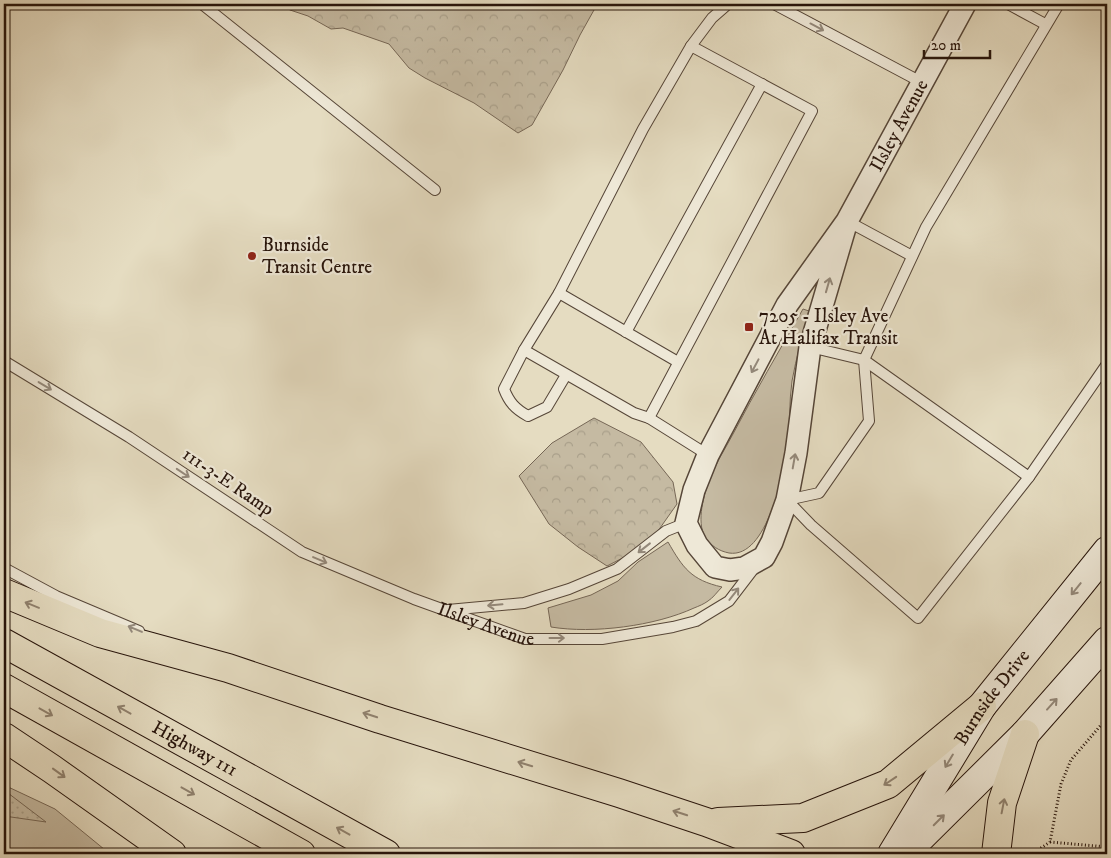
<svg xmlns="http://www.w3.org/2000/svg" width="1111" height="858" font-family="'IM FELL DW Pica',serif">
<style>
.grass{fill:#c5baa2;stroke:#766756}
.forest{fill:url(#forest-crowns);stroke:#766756}
.park{fill:url(#park-dots);stroke:#766756}
.lines{fill:none;stroke-linecap:round;stroke-linejoin:round}
.service-casing{stroke:#564638;stroke-width:12}
.minor-casing{stroke:#564638;stroke-width:24}
.secondary-casing{stroke:#27140b;stroke-width:30}
.motorway-casing{stroke:#27140b;stroke-width:30}
.path{stroke:#27140b;stroke-width:3;stroke-dasharray:1 2.5;stroke-linecap:butt}
.service{stroke:#eee8d7;stroke-width:10}
.minor{stroke:#eee8d7;stroke-width:21}
.secondary{stroke:#eee8d7;stroke-width:28}
.motorway{stroke:#e5dcc1;stroke-width:28}
.oneway{stroke:#94897b}
.oneway2{stroke:#90826f}
.poi-dot{fill:#8f2418;stroke:#eee8d7;stroke-width:2}
.labels{text-anchor:middle;dominant-baseline:central;stroke-width:4.5;stroke-linejoin:round;paint-order:stroke}
.street-label{font-size:19px;fill:#27140b;stroke:#eee8d7}
.poi-label{font-size:19px;fill:#27140b;stroke:#eee8d7;text-anchor:start}
</style>
<defs>
<pattern id="forest-crowns" width="20" height="18" patternUnits="userSpaceOnUse" patternTransform="scale(1.25)"><rect width="20" height="18" fill="#c5baa2"/><path d="M2 6a3 3 0 1 1 6 0M12 15a3 3 0 1 1 6 0" fill="none" stroke="#a99f8a"/></pattern>
<pattern id="park-dots" width="8" height="8" patternUnits="userSpaceOnUse" patternTransform="scale(1.25)"><rect width="8" height="8" fill="#c5baa2"/><path d="M2 2h.1M6 6h.1" fill="none" stroke="#a99f8a" stroke-width="1.8" stroke-linecap="round"/></pattern>
</defs>
<rect width="100%" height="100%" fill="#e5dcc1"/>
<filter id="stains"><feTurbulence type="fractalNoise" baseFrequency=".004" numOctaves="4"/><feColorMatrix values="0 0 0 0 .2 0 0 0 0 .09 0 0 0 0 .02 0 0 0 .5 -.17"/></filter>
<radialGradient id="worn" r=".72"><stop offset=".6" stop-color="#630" stop-opacity="0"/><stop offset="1" stop-color="#630" stop-opacity=".3"/></radialGradient>
<path class="grass" d="M803 309 809 311C803 334 796 358 792 381 789 402 790 424 788 445 784 472 767 559 729 553 719 551 711 546 705 537 696 521 704 494 710 478 716 463 725 449 733 434 755 392 779 351 803 309Z
M668 542C683 568 691 580 722 587 717 592 713 598 708 601 704 604 699 606 694 608 655 626 593 634 551 627L548 608 591 595 618 581 638 562Z
M4 785 55 809 110 854H10L4 852Z"/>
<path class="forest" d="M281 4H596L594 10 580 35 563 70 532 125 518 133 474 103 425 78 409 68 389 44 343 28 331 29 308 16 290 10Z
M594 418 641 442 673 482 677 504 648 545 607 566 578 547 549 524 519 476 552 443Z"/>
<path class="park" d="M4 790 46 822 4 816Z"/>
<g class="lines">
<defs>
<g id="service">
<path d="M202 4 435 190"/>
<path d="M774 4 923 83"/>
<path d="M1008 4 1045 24"/>
<path d="M847 221 912 256"/>
<path d="M559 293 678 362"/>
<path d="M626 332 762 84"/>
<path d="M810 347 864 360 1029 477 1107 364"/>
<path d="M524 350 504 389C509 402 515 409 528 416L547 407 566 375"/>
<path id="s1" d="M4 361 129 437 302 552 414 599 525 639H602L673 627 696 621 729 601 755 567"/>
<path d="M649 418 812 111 691 46"/>
<path d="M708 455 649 418 634 413 524 350 559 293 643 129 691 46 712 18 728 4"/>
<path d="M787 500 819 493 869 421 864 360 926 227 1059 4"/>
<path d="M787 500 811 525 918 618 1029 477"/>
<path d="M4 568 56 596 139 631"/>
<path d="M448 610 524 603 569 589 617 569 666 531 686 523"/>
</g>
<g id="minor">
<path id="s2" d="M847 221 810 347 796 453 787 500 772 542 764 557 744 568 730 570 715 567 697 545 686 523 694 490 708 455 787 305 847 221 965 4"/>
</g>
<g id="secondary">
<path id="s3" d="M892 854 982 706 1107 551"/>
<path d="M904 854 1025 734 1107 641"/>
</g>
<g id="motorway">
<path d="M4 593 100 633 228 668 380 719 619 793 706 822 791 854"/>
<path id="s4" d="M4 643 386 854"/>
<path d="M4 688 301 854"/>
<path d="M4 737 52 769 172 854"/>
<path d="M718 822 803 818 888 784 982 706"/>
<path d="M996 854 1002 803 1025 734"/>
</g>
</defs>
<use href="#service" class="service-casing"/>
<use href="#minor" class="minor-casing"/>
<use href="#secondary" class="secondary-casing"/>
<use href="#motorway" class="motorway-casing"/>
<path class="path" d="M1050 842 1107 847
M1032 854 1050 842 1061 784 1071 760 1107 718"/>
<use href="#service" class="service"/>
<use href="#minor" class="minor"/>
<use href="#secondary" class="secondary"/>
<use href="#motorway" class="motorway"/>
</g>
<defs><path id="oneway-shaft" d="M-6 0H5M1.5-3L5.5 0L1.5 3" fill="none" stroke-width="1.6" stroke-linecap="round" stroke-linejoin="round" transform="scale(1.25)"/></defs>
<g class="oneway">
<use href="#oneway-shaft" transform="translate(817 27) rotate(28)"/>
<use href="#oneway-shaft" transform="translate(828 285) rotate(-74)"/>
<use href="#oneway-shaft" transform="translate(755 366) rotate(118)"/>
<use href="#oneway-shaft" transform="translate(45 386) rotate(31)"/>
<use href="#oneway-shaft" transform="translate(794 461) rotate(-80)"/>
<use href="#oneway-shaft" transform="translate(183 473) rotate(34)"/>
<use href="#oneway-shaft" transform="translate(644 548) rotate(142)"/>
<use href="#oneway-shaft" transform="translate(320 560) rotate(23)"/>
<use href="#oneway-shaft" transform="translate(1076 589) rotate(129)"/>
<use href="#oneway-shaft" transform="translate(734 594) rotate(-52)"/>
<use href="#oneway-shaft" transform="translate(495 605) rotate(175)"/>
<use href="#oneway-shaft" transform="translate(135 629) rotate(-157)"/>
<use href="#oneway-shaft" transform="translate(557 638)"/>
<use href="#oneway-shaft" transform="translate(1052 704) rotate(-48)"/>
<use href="#oneway-shaft" transform="translate(949 761) rotate(121)"/>
<use href="#oneway-shaft" transform="translate(939 820) rotate(-45)"/>
</g>
<g class="oneway2">
<use href="#oneway-shaft" transform="translate(32 605) rotate(-158)"/>
<use href="#oneway-shaft" transform="translate(124 710) rotate(-151)"/>
<use href="#oneway-shaft" transform="translate(46 712) rotate(29)"/>
<use href="#oneway-shaft" transform="translate(370 715) rotate(-162)"/>
<use href="#oneway-shaft" transform="translate(525 764) rotate(-163)"/>
<use href="#oneway-shaft" transform="translate(59 773) rotate(36)"/>
<use href="#oneway-shaft" transform="translate(890 781) rotate(146)"/>
<use href="#oneway-shaft" transform="translate(188 791) rotate(29)"/>
<use href="#oneway-shaft" transform="translate(1003 806) rotate(-79)"/>
<use href="#oneway-shaft" transform="translate(680 813) rotate(-162)"/>
<use href="#oneway-shaft" transform="translate(343 831) rotate(-151)"/>
</g>
<g class="poi-dot">
<circle cx="252" cy="256" r="5"/>
<rect x="744" y="322" width="10" height="10" rx="2.5"/>
</g>
<g class="labels">
<g class="street-label">
<text stroke="none"><textPath href="#s2" startOffset="906">Ilsley Avenue</textPath></text>
<text transform="translate(228 482) rotate(34)">111-3-E Ramp</text>
<text stroke="none"><textPath href="#s1" startOffset="552">Ilsley Avenue</textPath></text>
<text stroke="none"><textPath href="#s3" startOffset="186">Burnside Drive</textPath></text>
<text stroke="none"><textPath href="#s4" startOffset="218">Highway 111</textPath></text>
</g>
<g class="poi-label">
<text x="262" y="245">Burnside<tspan x="262" dy="22">Transit Centre</tspan></text>
<text x="759" y="316">7205 - Ilsley Ave<tspan x="759" dy="22">At Halifax Transit</tspan></text>
</g>
</g>
<rect width="1111" height="858" fill="none" stroke="#e5dcc1" stroke-width="20"/>
<rect x="5" y="5" width="1101" height="848" fill="none" stroke="#27140b" stroke-width="2.5"/>
<rect x="10" y="10" width="1091" height="838" fill="none" stroke="#27140b"/>
<path d="M924 50v8h66v-8" fill="none" stroke="#27140b" stroke-width="2.5"/>
<text x="931" y="50" font-size="15" fill="#27140b" stroke="#eee8d7" stroke-width="4" paint-order="stroke">20 m</text>
<rect width="100%" height="100%" filter="url(#stains)"/>
<rect width="100%" height="100%" fill="url(#worn)"/>
</svg>
